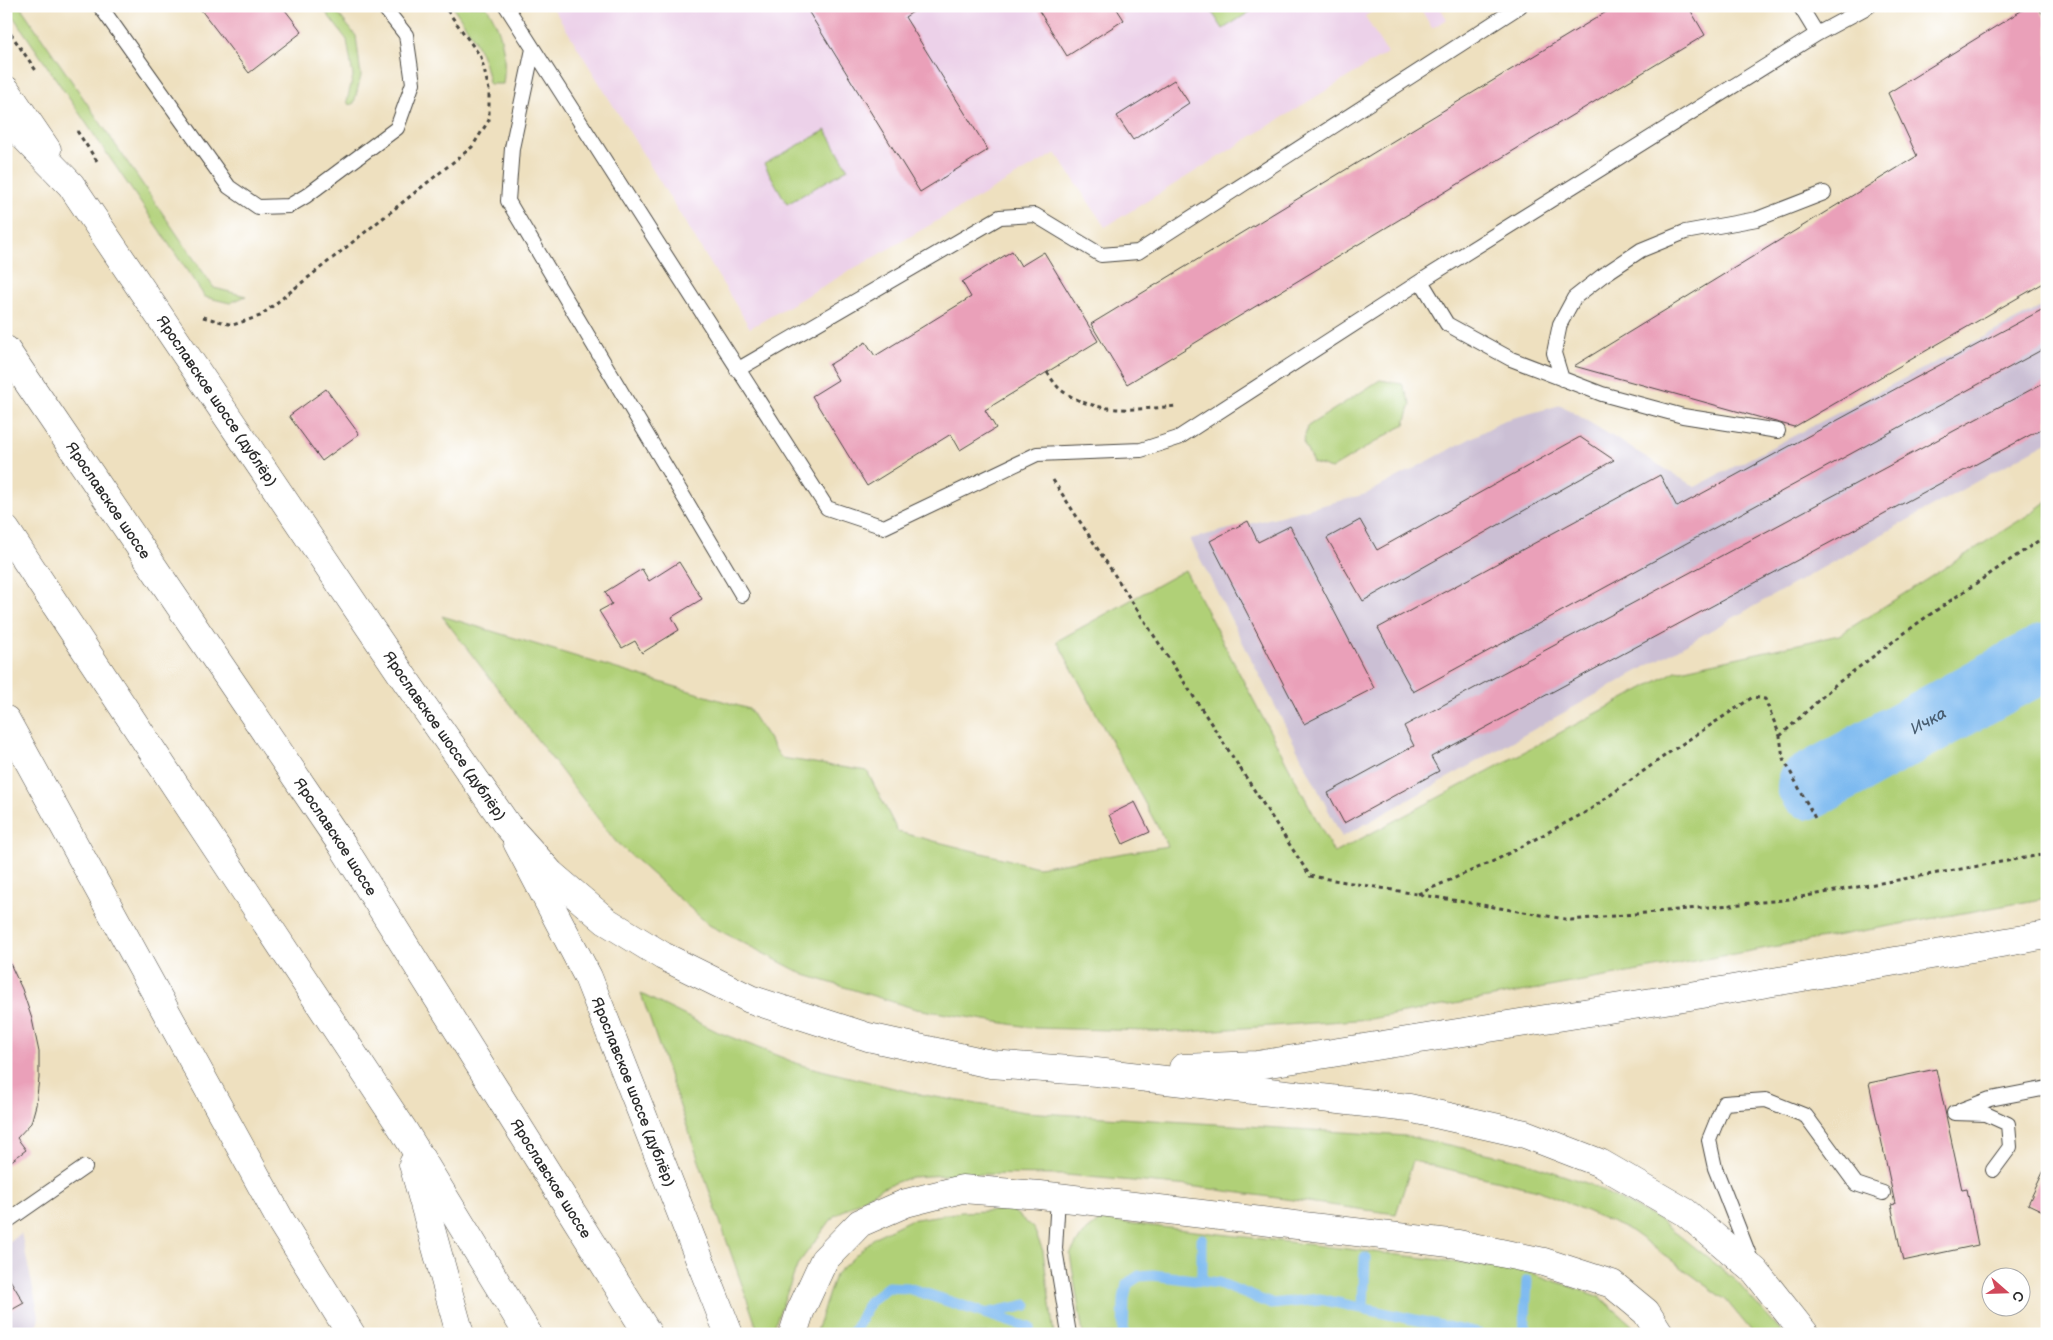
<svg xmlns="http://www.w3.org/2000/svg" width="2053" height="1340" font-family="'Balsamiq Sans',sans-serif">
<style>
.built{fill:#ecd1e9}
.industrial{fill:#cbbfd4}
.green{fill:#b0d077;stroke:#6e7e51}
.lines{fill:none;stroke-linecap:round;stroke-linejoin:round}
.stream{stroke:#7dbaf0;stroke-width:11}
.river{stroke:#7dbaf0;stroke-width:66}
.building{fill:#eaa0b9}
.lane-casing{stroke:#484641;stroke-width:16}
.secondary-casing{stroke:#484641;stroke-width:29}
.primary-casing{stroke:#484641;stroke-width:29}
.path{stroke:#484641;stroke-width:3;stroke-dasharray:4 4;stroke-linecap:butt}
.lane{stroke:#fff;stroke-width:14}
.secondary{stroke:#fff;stroke-width:28}
.primary{stroke:#fff;stroke-width:28}
.labels{text-anchor:middle;dominant-baseline:central;stroke-width:4.5;stroke-linejoin:round;paint-order:stroke}
.street-label{font-size:15px;fill:#2b2b2b;stroke:#fff}
.water-label{font-size:16px;font-style:italic;fill:#485d70;stroke:#fff}
</style>
<rect width="100%" height="100%" fill="#fff"/>
<filter id="ink" filterUnits="userSpaceOnUse"><feTurbulence type="fractalNoise" baseFrequency=".02" numOctaves="2"/><feDisplacementMap in="SourceGraphic" scale="10" xChannelSelector="R" yChannelSelector="G"/><feConvolveMatrix kernelMatrix="1 2 1 2 8 2 1 2 1" color-interpolation-filters="sRGB"/></filter>
<filter id="wash" filterUnits="userSpaceOnUse"><feTurbulence type="fractalNoise" baseFrequency=".0096" numOctaves="4" result="noise"/><feDisplacementMap in="SourceGraphic" scale="20" xChannelSelector="R" yChannelSelector="G"/><feGaussianBlur stdDeviation="1.12" result="paint"/><feColorMatrix in="noise" values="0 0 0 0 0 0 0 0 0 0 0 0 0 0 0 0 0 1.4 0 .05"/><feComposite in="paint" operator="in"/></filter>
<g filter="url(#wash)">
<rect width="100%" height="100%" fill="#eee0bf"/>
<path class="built" d="M552 6H1382L1365 16 1387 53 1105 227 1056 153 750 328Z
M1419 6H1439L1447 19 1432 28Z"/>
<path class="industrial" d="M2047 304V442L1342 837 1190 539 1366 494 1505 420 1561 405 1695 487Z
M21 1233 39 1316 36 1334H6V1244Z"/>
<path class="green" d="M6 6H20L214 288 246 296 230 303 205 297Z
M321 6H332L356 36 361 76 354 103 349 105 347 101 353 76 347 40Z
M452 6H486C502 28 507 57 503 84H489C485 53 470 31 452 6Z
M1208 6H1259L1223 29Z
M826 130 848 169 787 204 764 164Z
M1380 380 1402 384 1411 404 1405 424 1331 469 1313 463 1303 442 1308 426Z
M2047 501V898L1370 1019 1187 1032 1035 1028 916 1009 805 975 709 925 616 842 442 616 749 709 781 758 867 771 898 832 1038 867 1168 846 1057 641 1185 570 1334 853 1676 671 1839 635 2028 515Z
M641 994 718 1032 801 1065 918 1094 1025 1112 1406 1136 1519 1160 1589 1184 1661 1221 1736 1281 1783 1334H1754L1725 1299 1631 1231 1538 1190 1413 1161 1396 1214 1189 1186 1066 1175 962 1174 911 1177 883 1187 834 1216 798 1264 771 1334H759Z
M1012 1210 1034 1229 1043 1251 1054 1334H815L835 1275 875 1237 910 1220 961 1212Z
M1101 1220 1458 1262 1529 1272 1600 1297 1632 1325 1638 1334H1083L1070 1254 1082 1235Z"/>
<g class="lines">
<path class="stream" d="M1202 1239V1281
M1363 1308 1365 1258
M990 1313 1027 1305
M853 1334 869 1302 888 1287 908 1288 1030 1328
M1123 1334 1124 1299 1127 1284 1139 1276 1153 1275 1219 1283 1271 1304 1320 1299 1479 1334
M1524 1334 1527 1281"/>
<path class="river" id="s1" d="M1810 786 2047 656"/>
</g>
<g id="blocks">
<path class="building" d="M198 6H282L302 32 249 73Z
M805 6H922L905 17 988 150 920 192Z
M1036 6H1115L1124 20 1067 56Z
M1616 6H1688L1705 35 1127 384 1091 324Z
M2029 6H2038L2047 22V281L1794 427 1574 366 1917 156 1888 93Z
M1174 80 1189 103 1133 140 1117 116Z
M1012 251 1021 266 1044 252 1098 341 985 410 996 428 960 450 951 434 867 486 812 396 838 380 829 365 866 342 875 356 971 297 962 282Z
M2047 307V347L1413 692 1378 628 1660 475 1677 507Z
M2047 381V426L1431 757 1439 771 1344 823 1328 793 1414 746 1404 726Z
M326 389 359 434 322 461 289 416Z
M1580 437 1614 460 1363 601 1327 538 1360 520 1377 550Z
M1248 521 1258 542 1290 526 1374 688 1304 724 1210 541Z
M679 562 702 599 672 617 679 630 642 653 635 641 622 648 599 611 612 604 605 592 642 569 649 581Z
M1135 802 1150 832 1123 844 1109 815Z
M6 955 22 989 32 1019 39 1052V1078L36 1105 31 1123 17 1138 26 1150 6 1165Z
M1936 1069 1962 1190 1967 1189 1978 1245 1903 1261 1891 1205 1895 1204 1869 1083Z
M2047 1164V1213L2028 1204Z
M6 1273 24 1303 6 1313Z"/>
</g>
</g>
<g filter="url(#ink)">
<use href="#blocks" fill-opacity="0" stroke="#484641" stroke-width="1"/>
<g class="lines">
<defs>
<path id="lane" d="M100 6 229 187 258 207 289 206 306 196 397 128 413 83 406 35 383 6
M506 6 827 508 884 527 1037 454 1141 450 1178 438 1421 281 1817 34 1869 6
M1800 6 1817 34
M533 49 512 148 508 201 742 595
M1421 281 1447 324 1511 359 1602 394 1683 416 1778 431
M737 370 1000 217 1035 215 1101 255 1138 252 1520 6
M1562 379 1554 353 1560 324 1574 298 1602 276 1641 250 1685 232 1757 219 1824 193
M1961 1110 1990 1099 2047 1088
M1954 1113 1986 1114 2008 1124 2010 1147 1993 1170
M1058 1197 1055 1249 1069 1334
M6 1222 85 1167
M1751 1260 1715 1168 1709 1140 1724 1103 1766 1100 1806 1116 1856 1184 1883 1193"/>
<g id="secondary">
<path d="M6 90 47 150"/>
<path id="s2" d="M517 842 588 977 729 1334"/>
</g>
<g id="primary">
<path id="s3" d="M6 118 71 185 406 681 507 825 551 874 606 921 663 956 750 999 868 1037 991 1064 1096 1072 1409 1108 1525 1134 1600 1163 1685 1212 1755 1271 1805 1334"/>
<path id="s4" d="M6 350 342 845 648 1334"/>
<path d="M6 530 404 1131 528 1334"/>
<path d="M6 720 282 1223 351 1334"/>
<path d="M1183 1068 1257 1065 1715 992 2047 935"/>
<path d="M413 1164 460 1334"/>
<path d="M793 1334 800 1312 824 1260 860 1223 906 1203 962 1189 1040 1195 1458 1244 1544 1262 1612 1284 1646 1312 1660 1334"/>
</g>
</defs>
<use href="#lane" class="lane-casing"/>
<use href="#secondary" class="secondary-casing"/>
<use href="#primary" class="primary-casing"/>
<path class="path" d="M6 27 37 72
M77 131 97 161
M203 317 233 325 260 316 472 147 489 120V90L481 57 444 6
M1047 372C1051 378 1056 386 1061 390 1096 416 1138 409 1178 406
M1053 480 1310 876 1571 920 1783 900 2047 854
M1780 736 1835 685 1922 620 2047 535
M1418 894 1496 860 1588 811 1670 752 1753 697 1765 699 1780 736 1783 758 1816 820"/>
<use href="#lane" class="lane"/>
<use href="#secondary" class="secondary"/>
<use href="#primary" class="primary"/>
</g>
</g>
<g class="labels">
<g class="street-label">
<text stroke="none"><textPath href="#s3" startOffset="354">Ярославское шоссе (дублёр)</textPath></text>
<text stroke="none"><textPath href="#s4" startOffset="182">Ярославское шоссе</textPath></text>
<text stroke="none"><textPath href="#s3" startOffset="759">Ярославское шоссе (дублёр)</textPath></text>
<text stroke="none"><textPath href="#s4" startOffset="588">Ярославское шоссе</textPath></text>
<text stroke="none"><textPath href="#s2" startOffset="276">Ярославское шоссе (дублёр)</textPath></text>
<text stroke="none"><textPath href="#s4" startOffset="992">Ярославское шоссе</textPath></text>
</g>
<g class="water-label">
<text stroke="none"><textPath href="#s1" startOffset="135">Ичка</textPath></text>
</g>
</g>
<rect width="2053" height="1340" fill="none" stroke="#fff" stroke-width="25"/>
<g transform="translate(2006 1292) rotate(110)"><circle r="24" fill="#ffffff" stroke="#aaaaaa"/>
<path d="M0-4L9 19L0 12L-9 19Z" fill="#d1495b"/>
<text y="-8" font-size="14" font-weight="bold" text-anchor="middle" fill="#2b2b2b">С</text>
</g>
</svg>
